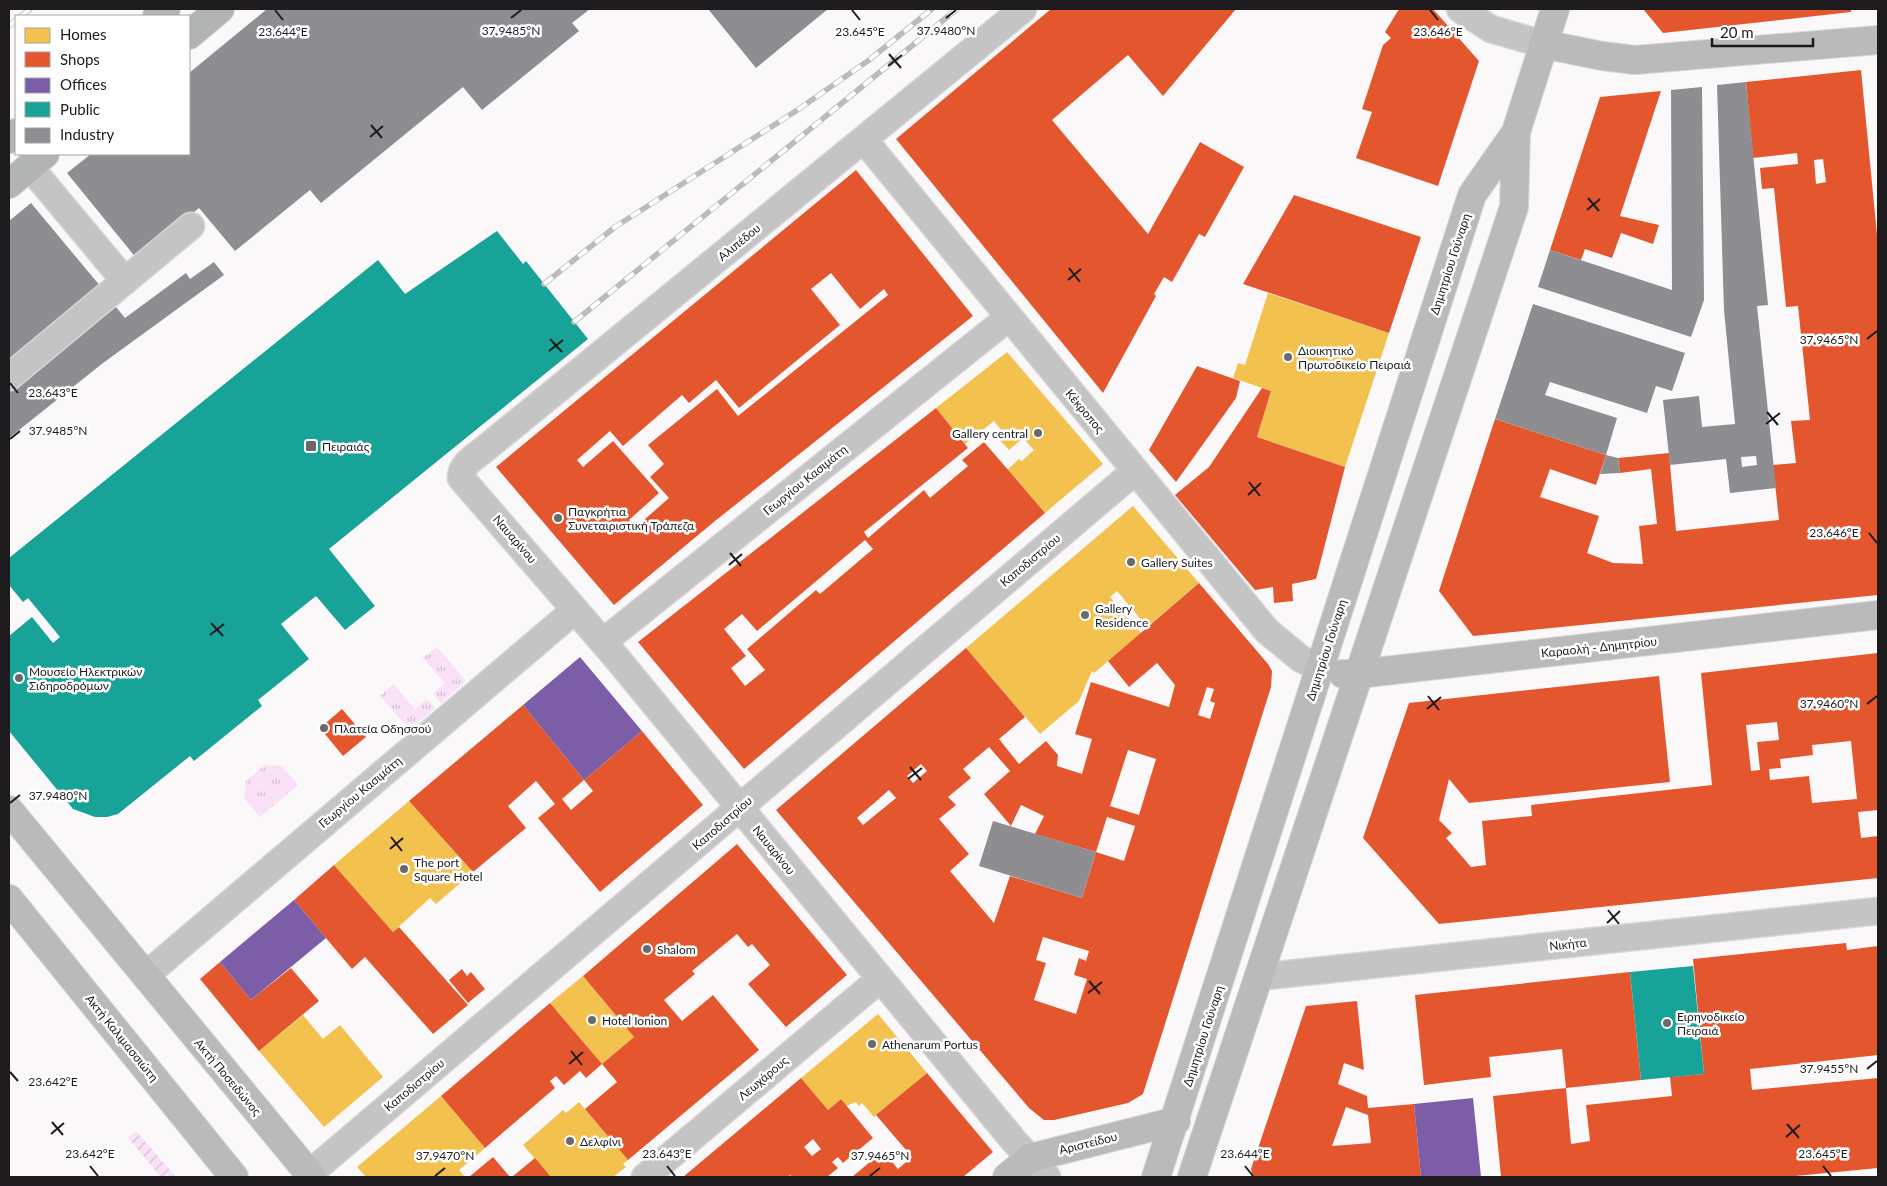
<svg xmlns="http://www.w3.org/2000/svg" width="1887" height="1186" font-family="Lato,sans-serif">
<style>
.grass{fill:url(#grass-tufts)}
.garden{fill:url(#garden-furrows)}
.homes{fill:#f2c14e}
.shops{fill:#e4572e;fill-rule:evenodd}
.offices{fill:#7b5ea7}
.public{fill:#17a398}
.industry{fill:#8d8d92;fill-rule:evenodd}
.lines{fill:none;stroke-linecap:round;stroke-linejoin:round}
.street-casing{stroke:#d7d5d7;stroke-width:29}
.secondary-casing{stroke:#d7d5d7;stroke-width:30}
.primary-casing{stroke:#d7d5d7;stroke-width:30}
.street{stroke:#c4c4c4;stroke-width:26}
.secondary{stroke:#bababa;stroke-width:28}
.primary{stroke:#b2b3b3;stroke-width:28}
.rail-casing{stroke:#bbb;stroke-width:5.5}
.rail{stroke:#fff;stroke-width:4;stroke-dasharray:11;stroke-linecap:butt}
.ticks{fill:none;stroke:#1d1b1d;stroke-width:2}
.poi-dot{fill:#6b686a;stroke:#fff;stroke-width:2}
.labels{text-anchor:middle;dominant-baseline:central;stroke-width:5;stroke-linejoin:round;paint-order:stroke}
.street-label{font-size:12px;fill:#1d1b1d;stroke:#fff}
.poi-label{font-size:12px;fill:#1d1b1d;stroke:#fff;text-anchor:start}
.ticks-label{font-size:12px;text-anchor:middle;fill:#1d1b1d;stroke:#fff;stroke-width:5;stroke-linejoin:round;paint-order:stroke}
</style>
<defs>
<pattern id="grass-tufts" width="24" height="20" patternUnits="userSpaceOnUse" patternTransform="scale(1.25)"><rect width="24" height="20" fill="#f9e1f7"/><path d="M3 7l-1-3M5 7V3M7 7l1-3M15 17l-1-3M17 17v-4M19 17l1-3" fill="none" stroke="#d5c0d3"/></pattern>
<pattern id="garden-furrows" width="10" height="10" patternUnits="userSpaceOnUse" patternTransform="scale(1.25)"><rect width="10" height="10" fill="#f9e1f7"/><path d="M-1 1l2-2M0 10L10 0M9 11l2-2" fill="none" stroke="#d5c0d3"/></pattern>
</defs>
<rect width="100%" height="100%" fill="#fbf8fa"/>
<path class="grass" d="M437 647 466 681 441 703 433 694 445 683 423 658Z
M393 684 415 709 427 699 435 708 410 730 380 696Z
M265 765 282 766 298 785 260 817 244 798 246 781Z"/>
<path class="garden" d="M136 1131 176 1177H161L128 1138Z"/>
<path class="homes" d="M1268 293 1389 333 1345 467 1257 437 1271 391 1233 378 1238 363 1245 365Z
M1007 352 1103 464 1045 513 1007 470 1019 459 1022 461 1034 450 1023 438 1009 450 996 436 1002 431 994 421 965 444 936 408Z
M1133 506 1199 583 1147 627 1117 591 1110 597 1141 633 1094 673 1092 671 1079 701 1040 734 966 648Z
M409 801 473 872 436 904 430 898 393 932 334 865Z
M583 976 634 1037 602 1064 550 1003Z
M878 1014 927 1073 874 1117 862 1103 859 1106 856 1102 846 1106 841 1099 828 1110 801 1078Z
M303 1015 323 1039 340 1025 383 1077 324 1127 259 1051Z
M441 1096 485 1148 459 1170 465 1177H366L357 1167Z
M579 1102 628 1160 623 1164 626 1167 613 1177H551L523 1145 563 1110 566 1113Z"/>
<path class="shops" d="M1051 9H1236L1163 96 1128 55 1052 120 1148 234 1200 142 1244 167 1205 237 1199 234 1172 282 1164 277 1154 294 1156 296 1103 393 896 139Z
M1399 9H1433L1479 61 1438 186 1356 158 1372 112 1362 109 1383 45 1391 38 1385 32Z
M1643 9H1851V12L1663 33Z
M1861 70 1878 245V595L1473 636 1439 591 1495 419 1606 455 1596 485 1550 469 1540 497 1599 516 1587 553 1613 563 1643 564 1639 526 1657 524 1651 469 1620 473 1618 458 1669 453 1676 531 1779 520 1773 465 1796 463 1791 421 1810 420 1798 306 1786 307 1774 188 1762 189 1760 168 1798 164 1797 153 1753 158 1746 82ZM1823 159 1826 182 1816 184 1814 160Z
M1661 91 1620 216 1659 225 1653 244 1621 233 1612 258 1585 249 1581 260 1550 250 1600 97Z
M856 170 973 316 715 521 614 605 496 467ZM831 273 860 309 884 289 888 295 738 416 717 389 648 445 664 464 650 477 669 498 636 527 629 520 659 493 613 441 583 467 577 460 610 431 623 446 682 395 689 403 716 380 739 408 840 325 811 289Z
M1294 195 1421 237 1389 333 1243 284Z
M1197 366 1240 381 1236 398 1176 482 1149 450Z
M1262 388 1271 391 1257 437 1345 467 1316 579 1292 584 1293 601 1274 603 1273 587 1255 590 1175 495 1209 467Z
M936 408 968 448 864 532 868 538 924 490 930 498 968 466 962 460 984 442 1045 513 744 769 638 642ZM865 540 873 549 820 594 816 590 747 649 765 670 745 686 731 668 746 656 724 629 742 614 757 631Z
M1199 583 1268 664 1272 671 1271 687 1143 1094 1128 1103 1054 1120H1044L1029 1108 776 810 966 648 1025 717 999 739 1019 764 1046 741 1058 755 1057 766 1082 774 1092 739 1075 734 1091 682 1169 707 1175 685 1157 663 1129 687 1108 661ZM1207 687 1214 689 1210 701 1215 703 1210 719 1198 715ZM989 747 1010 771 984 794 1011 826 1021 805 1044 816 1035 834 1096 852 1082 898 1010 876 994 923 950 871 969 854 939 819 956 805 948 797 971 778 963 769ZM1128 750 1156 759 1139 815 1110 806ZM921 764 927 771 913 783 907 776ZM889 790 896 798 863 825 857 818ZM1107 817 1135 826 1124 861 1096 852ZM1043 937 1089 951 1086 961 1079 958 1074 975 1087 979 1076 1014 1034 1000 1046 963 1036 960Z
M1878 653V810L1858 812 1861 838 1878 836V878L1439 924 1363 838 1409 703 1659 676 1670 782 1469 803 1449 779 1439 820 1452 833 1446 838 1471 867 1486 865 1482 821 1532 816 1531 805 1712 785 1701 673ZM1777 722 1779 740 1757 742 1760 770 1751 771 1746 725ZM1851 741 1857 799 1812 803 1809 776 1770 780 1769 769 1781 768 1780 759 1813 755 1812 745Z
M134 670 142 681 126 694 117 683Z
M523 705 584 780 642 731 703 805 600 892 538 818 555 804 536 781 508 806 526 828 473 872 409 801ZM584 780 593 791 571 810 562 799Z
M342 709 366 737 343 756 320 728Z
M737 844 847 975 786 1027 748 984 770 965 752 944 748 947 737 934 692 971 695 974 664 1000 682 1021 713 995 759 1050 628 1160 585 1109 617 1082 602 1064 634 1037 583 976Z
M334 865 393 932 399 927 468 1005 433 1034 365 957 352 969 294 900Z
M1846 943 1847 950 1878 946V1055L1750 1069 1752 1090 1878 1078V1168L1785 1177H1501L1493 1096 1566 1088 1571 1144 1590 1141 1586 1105 1672 1096 1670 1077 1704 1074 1693 959Z
M220 962 251 1000 291 968 319 1001 259 1051 200 979Z
M462 969 467 976 471 972 485 989 468 1003 449 980Z
M1630 972 1641 1080 1566 1088 1562 1049 1489 1057 1491 1077 1424 1085 1415 995Z
M1357 1001 1364 1070 1344 1063 1338 1084 1367 1096 1368 1108 1414 1104 1421 1177H1253L1251 1169 1306 1006ZM1346 1107 1368 1115 1371 1143 1332 1146Z
M550 1003 602 1064 586 1078 580 1071 564 1085 556 1076 550 1081 555 1088 485 1148 441 1096Z
M927 1073 993 1152 963 1177H852L883 1151 898 1169 912 1157 876 1115Z
M801 1078 828 1110 841 1099 873 1138 843 1163 838 1157 832 1162 838 1168 827 1177H792L790 1175 787 1177H683ZM813 1139 821 1149 812 1156 804 1147Z
M493 1157 510 1177H469Z
M535 1158 551 1177H512Z"/>
<path class="offices" d="M580 657 642 731 584 780 523 705Z
M294 900 326 938 251 1000 220 962Z
M1473 1098 1481 1177H1421L1414 1104Z"/>
<path class="public" d="M497 231 523 264 526 261 588 339 329 549 375 606 345 630 316 596 281 624 309 659 258 700 262 706 194 761 190 756 118 814 107 817H95L73 809 9 731V636L32 617 53 643 60 637 28 598 23 602 9 585V558L378 260 405 294Z
M1693 966 1704 1074 1641 1080 1630 972Z"/>
<path class="industry" d="M267 9H590L572 23 579 31 482 110 463 87 321 203 310 190 235 251 199 208 137 259 67 173 91 154H189V73Z
M708 9H828L756 68Z
M1746 82 1768 305 1757 306 1776 488 1730 493 1726 459 1670 465 1663 400 1699 396 1702 427 1735 424 1724 310 1717 85ZM1756 456 1757 465 1742 467 1741 457Z
M1702 87 1704 300 1691 337 1538 287 1550 250 1672 290 1671 90Z
M31 203 101 287 9 363V221Z
M214 262 224 275 103 363 9 438V391L79 333 116 307 125 318 186 273 190 279Z
M1533 304 1685 353 1672 391 1656 386 1647 413 1550 382 1545 395 1617 418 1606 455 1495 419Z
M1606 455 1618 458 1620 473 1600 474Z
M993 821 1096 852 1082 898 979 866Z"/>
<g class="lines">
<defs>
<path id="street" d="M1023 9 481 452C472 459 461 465 461 478L615 656 1014 1141 1047 1177
M1460 9 1491 29 1543 44
M864 140 1267 631 1301 659 1320 668
M29 166 125 281
M9 377 191 226
M603 642 1008 318
M146 975 575 610
M1258 977 1878 911
M309 1174 1135 471
M645 1177 880 979"/>
<path id="secondary" d="M1543 44 1602 56 1635 60 1878 40
M1343 674H1358L1878 615
M9 810 312 1177
M9 899 234 1177
M1007 1177 1030 1158 1176 1121
M1156 1177 1472 195 1516 132
M1192 1177 1514 207 1516 132 1555 9"/>
<path id="primary" d="M157 16 166 9
M189 35 220 9
M9 139 16 133
M9 184 45 154"/>
</defs>
<use href="#street" class="street-casing"/>
<use href="#secondary" class="secondary-casing"/>
<use href="#primary" class="primary-casing"/>
<use href="#street" class="street"/>
<use href="#secondary" class="secondary"/>
<use href="#primary" class="primary"/>
<defs>
<path id="rail" d="M21 16 30 9
M9 26 16 20
M544 284 615 227 799 109 869 60 932 9
M574 322 957 9"/>
</defs>
<use href="#rail" class="rail-casing"/>
<use href="#rail" class="rail"/>
</g>
<path class="ticks" d="M275 10 283 20M852 10 860 20M1430 10 1438 20M511 18 521 10M946 18 956 10M889 54 901 68M888 66 902 55M371 125 382 138M370 137 383 126M1588 198 1599 211M1587 210 1600 199M1069 268 1080 282M1068 280 1081 269M550 339 562 352M1867 339 1877 331M549 351 563 340M10 383 18 393M1767 412 1778 425M1766 424 1780 413M10 439 20 431M1249 482 1260 496M1248 495 1261 483M1869 533 1877 543M730 553 741 566M729 565 742 554M211 623 223 636M210 635 224 624M1428 696 1439 710M1867 704 1877 696M1427 709 1441 697M910 767 921 780M908 779 922 768M10 803 20 795M391 837 402 851M390 849 403 838M1608 910 1619 924M1607 923 1620 911M1089 981 1100 994M1088 993 1102 982M571 1051 582 1065M569 1064 583 1052M1867 1069 1877 1061M10 1072 18 1081M52 1122 63 1135M1787 1124 1799 1138M51 1134 64 1123M1786 1137 1800 1125M90 1166 98 1176M667 1166 675 1176M1245 1166 1253 1176M1823 1166 1831 1176M435 1176 445 1168M870 1176 880 1168"/>
<g class="poi-dot">
<circle cx="1288" cy="357" r="5"/>
<circle cx="1038" cy="433" r="5"/>
<rect x="305" y="440" width="12" height="12" rx="2.5"/>
<circle cx="558" cy="518" r="5"/>
<circle cx="1131" cy="562" r="5"/>
<circle cx="1085" cy="615" r="5"/>
<circle cx="19" cy="678" r="5"/>
<circle cx="324" cy="728" r="5"/>
<circle cx="404" cy="869" r="5"/>
<circle cx="647" cy="949" r="5"/>
<circle cx="592" cy="1020" r="5"/>
<circle cx="1667" cy="1023" r="5"/>
<circle cx="872" cy="1044" r="5"/>
<circle cx="570" cy="1141" r="5"/>
</g>
<g class="labels">
<g class="street-label">
<text transform="translate(739 242) rotate(-39)">Αλιπέδου</text>
<text transform="translate(1450 264) rotate(-72)">Δημητρίου Γούναρη</text>
<text transform="translate(1085 411) rotate(50)">Κέκροπος</text>
<text transform="translate(805 480) rotate(-39)">Γεωργίου Κασιμάτη</text>
<text transform="translate(515 539) rotate(49)">Ναυαρίνου</text>
<text transform="translate(1030 560) rotate(-40)">Καποδιστρίου</text>
<text transform="translate(1599 647) rotate(-6)">Καραολή - Δημητρίου</text>
<text transform="translate(1326 650) rotate(-72)">Δημητρίου Γούναρη</text>
<text transform="translate(360 792) rotate(-40)">Γεωργίου Κασιμάτη</text>
<text transform="translate(722 823) rotate(-41)">Καποδιστρίου</text>
<text transform="translate(774 850) rotate(51)">Ναυαρίνου</text>
<text transform="translate(1568 944) rotate(-6)">Νικήτα</text>
<text transform="translate(1203 1036) rotate(-72)">Δημητρίου Γούναρη</text>
<text transform="translate(122 1038) rotate(51)">Ακτή Καλιμασσιώτη</text>
<text transform="translate(228 1077) rotate(50)">Ακτή Ποσειδώνος</text>
<text transform="translate(763 1078) rotate(-40)">Λεωχάρους</text>
<text transform="translate(414 1085) rotate(-40)">Καποδιστρίου</text>
<text transform="translate(1088 1143) rotate(-14)">Αριστείδου</text>
</g>
<g class="poi-label">
<text x="1298" y="350">Διοικητικό<tspan x="1298" dy="14">Πρωτοδικείο Πειραιά</tspan></text>
<text x="1028" y="433" text-anchor="end">Gallery central</text>
<text x="322" y="446">Πειραιάς</text>
<text x="568" y="511">Παγκρήτια<tspan x="568" dy="14">Συνεταιριστική Τράπεζα</tspan></text>
<text x="1141" y="562">Gallery Suites</text>
<text x="1095" y="608">Gallery<tspan x="1095" dy="14">Residence</tspan></text>
<text x="29" y="671">Μουσείο Ηλεκτρικών<tspan x="29" dy="14">Σιδηροδρόμων</tspan></text>
<text x="334" y="728">Πλατεία Οδησσού</text>
<text x="414" y="862">The port<tspan x="414" dy="14">Square Hotel</tspan></text>
<text x="657" y="949">Shalom</text>
<text x="1677" y="1016">Ειρηνοδικείο<tspan x="1677" dy="14">Πειραιά</tspan></text>
<text x="602" y="1020">Hotel Ionion</text>
<text x="882" y="1044">Athenarum Portus</text>
<text x="580" y="1141">Δελφίνι</text>
</g>
</g>
<g class="ticks-label">
<text x="511" y="35">37.9485°N</text>
<text x="946" y="35">37.9480°N</text>
<text x="283" y="36">23.644°E</text>
<text x="860" y="36">23.645°E</text>
<text x="1438" y="36">23.646°E</text>
<text x="1829" y="344">37.9465°N</text>
<text x="53" y="397">23.643°E</text>
<text x="58" y="435">37.9485°N</text>
<text x="1834" y="537">23.646°E</text>
<text x="1829" y="708">37.9460°N</text>
<text x="58" y="800">37.9480°N</text>
<text x="1829" y="1073">37.9455°N</text>
<text x="53" y="1086">23.642°E</text>
<text x="90" y="1158">23.642°E</text>
<text x="667" y="1158">23.643°E</text>
<text x="1245" y="1158">23.644°E</text>
<text x="1823" y="1158">23.645°E</text>
<text x="445" y="1160">37.9470°N</text>
<text x="880" y="1160">37.9465°N</text>
</g>
<rect width="1887" height="1186" fill="none" stroke="#1d1b1d" stroke-width="20"/>
<rect x="15" y="15" width="175" height="140" fill="#ffffff" stroke="#a5a4a5"/>
<rect x="25" y="28" width="25" height="15" fill="#f2c14e" stroke="#a5a4a5"/>
<text x="60" y="40" font-size="15" fill="#1d1b1d">Homes</text>
<rect x="25" y="52" width="25" height="15" fill="#e4572e" stroke="#a5a4a5"/>
<text x="60" y="65" font-size="15" fill="#1d1b1d">Shops</text>
<rect x="25" y="78" width="25" height="15" fill="#7b5ea7" stroke="#a5a4a5"/>
<text x="60" y="90" font-size="15" fill="#1d1b1d">Offices</text>
<rect x="25" y="102" width="25" height="15" fill="#17a398" stroke="#a5a4a5"/>
<text x="60" y="115" font-size="15" fill="#1d1b1d">Public</text>
<rect x="25" y="128" width="25" height="15" fill="#8d8d92" stroke="#a5a4a5"/>
<text x="60" y="140" font-size="15" fill="#1d1b1d">Industry</text>
<path d="M1712 38v8h101v-8" fill="none" stroke="#1d1b1d" stroke-width="2.5"/>
<text x="1720" y="38" font-size="15" fill="#1d1b1d" stroke="#ffffff" stroke-width="4" paint-order="stroke">20 m</text>
</svg>
